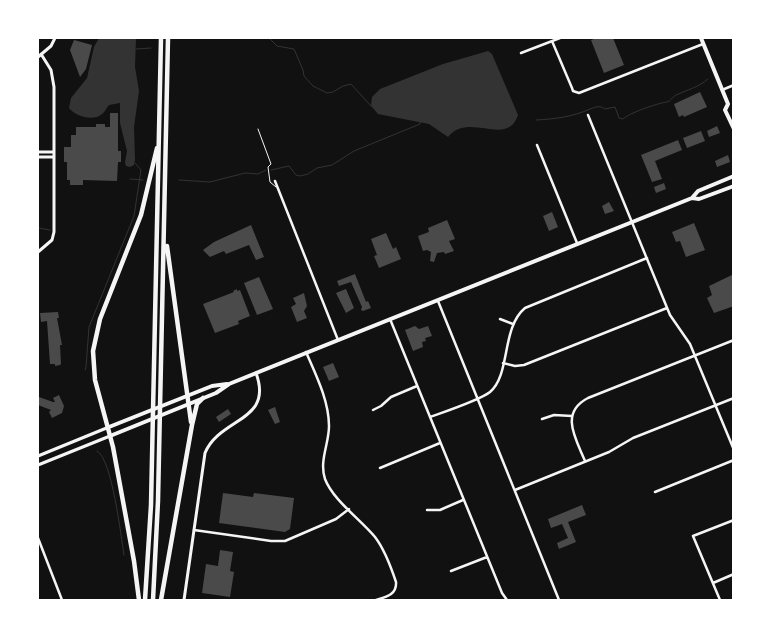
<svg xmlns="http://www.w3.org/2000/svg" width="771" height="638" font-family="Cabin,sans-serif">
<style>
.water{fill:#333}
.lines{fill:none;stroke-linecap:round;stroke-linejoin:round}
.stream{stroke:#333;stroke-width:1}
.building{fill:#4a4a4a}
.service{stroke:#f5f5f5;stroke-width:1}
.minor{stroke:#f5f5f5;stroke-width:2.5}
.tertiary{stroke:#f5f5f5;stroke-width:3}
.secondary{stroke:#f5f5f5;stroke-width:3}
.primary{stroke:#f5f5f5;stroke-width:4}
.motorway{stroke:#f5f5f5;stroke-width:4.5}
</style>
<rect width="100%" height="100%" fill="#111"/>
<path class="water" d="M99 38H136L135 67 139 91 134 127 135 160 134 165 130 167 126 166 125 162 127 151 120 123V103L109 105C107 107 105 112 102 114 93 122 75 116 69 108L71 98 87 78 94 47Z
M488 51 492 54 518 115C507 148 469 111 448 137L429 124 378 114 371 106 372 97 380 89 443 64Z"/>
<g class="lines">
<path class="stream" d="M269 38 277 46 294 49 303 70 304 76 313 86 327 93 333 92 343 86 351 84 371 106
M136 49 151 48
M536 120C555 119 572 117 590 109 596 107 599 105 605 109L615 107 619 118 623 119C629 113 658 103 667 102 671 101 672 97 676 95 687 90 699 87 708 79
M271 170 289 166 296 175 300 176 308 174 317 168 332 165 354 151 420 124V121
M130 179 143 180
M179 180 210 182 245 173 258 174 266 170
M38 228 50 230
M85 370 86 367 89 327 134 216 141 170 135 163
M97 451C112 458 121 537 124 555"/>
</g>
<path class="building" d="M597 38H613L624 65 604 73 591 40Z
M74 40 92 45 86 69 80 77 70 50Z
M700 92 707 107 684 117 683 115 679 117 674 104Z
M110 113H118V151H121V162H118L117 181 83 180V185H70V180H67V162H64V147H71V135H76V127H96V124H105V127H110Z
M717 126 720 133 709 137 707 131Z
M701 131 705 141 687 148 683 138Z
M678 140 682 150 655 161 662 179 652 182 641 155Z
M728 155 730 162 717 167 715 161Z
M664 183 666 189 656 193 654 187Z
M609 202 614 211 605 214 602 206Z
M552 212 558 227 549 231 543 216Z
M447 220 455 239 449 241 454 251 445 254 444 252 437 253 434 262 430 261 431 252 427 250 423 251 418 236 429 232 428 228Z
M694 223 705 250 686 257 680 241 676 242 672 232Z
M251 225 264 257 256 260 249 245 226 254 224 251 210 257 203 250 214 242Z
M386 233 393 249 396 247 401 259 379 268 374 256 377 255 371 239Z
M355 274 366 302 368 301 371 308 363 311 361 310 362 307 351 282 339 286 337 281Z
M734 274V306L714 313 707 298 712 295 709 286Z
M259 277 273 309 257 315 244 283Z
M237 289V291L240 290 250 316 238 321 239 324 215 333 203 304 234 292 233 291Z
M346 289 354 308 346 313 336 293Z
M304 293 307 306 304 311 307 318 297 322 291 307 296 304 293 298Z
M58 312 59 318H57L62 345H60L61 364 60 365 55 366V364H50L47 321 41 322 40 313Z
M415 326 419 329 428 326 432 336 425 338 426 341 422 342 423 347 413 351 405 330Z
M333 363 339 377 329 381 323 367Z
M59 395 64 406 62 413 52 418 49 412 51 410 38 405V402L39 397 53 402H55L53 398Z
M275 407 280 422 275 424 268 410Z
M228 409 231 414 219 422 216 417Z
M223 493 253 497 254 493 294 498 290 529 285 532 219 523Z
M582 505 586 515 568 522 576 542 559 549 557 543 568 538 562 524 551 528 548 519Z
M220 550 233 552 230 571 234 572 230 597 202 593 206 564 218 566Z"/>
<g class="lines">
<path class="service" d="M258 129 271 164 268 167 270 182 276 187"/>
<path class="minor" d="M552 41 572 88 573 91 579 93 703 44
M521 53 560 38
M722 90 734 85
M588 115 670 315 690 344 734 450
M537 145 577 243
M275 181 338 340
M438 301 559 600
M390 319 502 593 507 600
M500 319 513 324
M306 352C316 375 329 401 329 426 329 444 319 461 325 479 333 500 360 519 375 537 385 550 391 567 396 582 397 595 386 597 376 600
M503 363 515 366 524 365 667 308
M373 410 381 406 391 397 417 386
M430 417C444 412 480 400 490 392 511 374 501 328 525 308L647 258
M542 419 554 415 572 416
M585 461C576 439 559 413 588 398L734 340
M380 468 440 443
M515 490 609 452 633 438 734 398
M655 492 734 460
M427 510H440L463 500
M194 530 271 541H285L336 519 349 509
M38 538 62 600
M451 571 487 557
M713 583 734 574
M720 600 693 536 734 520"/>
<path class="tertiary" d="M38 57 51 46 55 38
M38 152H53
M38 157H53
M38 252 52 240 54 232V87L51 70 41 54
M184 600 205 453C220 417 274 422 256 373"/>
<path class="secondary" d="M38 456 109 427
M38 465 110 436"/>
<path class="primary" d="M701 38 728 104 725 110 734 129
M692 198 699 199 734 186
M109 427 212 386 227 384
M110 436 216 393 229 384 692 198 698 191 734 176"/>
<path class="motorway" d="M167 246 191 422
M139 600 134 561 113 447 95 380 93 351 100 319 141 215 157 148
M145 600 151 505 161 38
M153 600 158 501 168 38
M161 600 192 425 197 404 203 398"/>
</g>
<rect width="771" height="638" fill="none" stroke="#ffffff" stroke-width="78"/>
</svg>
